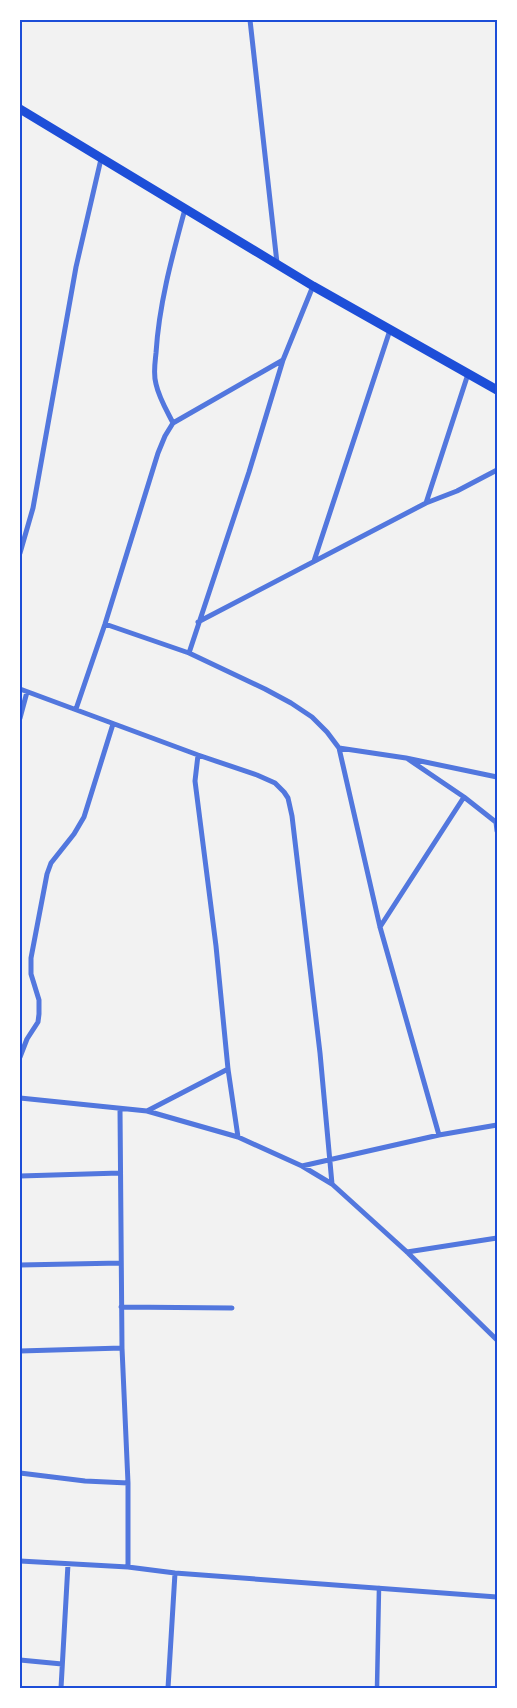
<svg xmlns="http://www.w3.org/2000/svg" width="517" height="1708" font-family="'PT Sans Narrow',sans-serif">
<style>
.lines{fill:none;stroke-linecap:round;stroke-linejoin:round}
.pedestrian{stroke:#5277de;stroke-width:4.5}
.minor{stroke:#5277de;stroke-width:5}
.secondary{stroke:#1d4ed8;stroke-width:9}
.neatline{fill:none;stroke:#1d4ed8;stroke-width:2}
</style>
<rect width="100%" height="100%" fill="#f2f2f2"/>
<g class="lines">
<path class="pedestrian" d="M377 1688 379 1588"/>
<path class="minor" d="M250 20 277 263
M173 423C167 411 159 398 156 384 153 374 155 363 156 353 159 304 172 257 185 209
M426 503 457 491 497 470
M20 553 33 508 76 267 101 159
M314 561 390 330
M198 622 426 503 468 374
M105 624 189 653 265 689 291 703 312 717 327 732 339 748 380 927 439 1135
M189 653 249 472 283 360
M20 689 198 755 257 775 275 783 284 792 288 798 292 816 320 1053 332 1184
M76 709 105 624 158 453 165 436 173 423 283 360 313 286
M20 718 27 692
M339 748 406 758 497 777
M198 755 195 781 216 946 228 1069 238 1137
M408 759 464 797 497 823
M496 822 497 831
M380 927 464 797
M20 1057 27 1039 38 1022 39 1014V1000L31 974V958L47 874 51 863 74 834 84 817 113 724
M20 1098 147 1111 238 1137 302 1166 332 1184 407 1252 497 1340
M120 1109 122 1348 128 1483V1567
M147 1111 228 1069
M302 1166 439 1135 497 1125
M20 1176 120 1173
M407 1252 497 1238
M20 1265 121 1263
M121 1307 232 1308
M20 1351 122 1348
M20 1473 85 1481 128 1483
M20 1561 128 1567 175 1573 497 1597
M20 1660 62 1664
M61 1688 68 1564
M168 1688 175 1573"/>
<path class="secondary" d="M20 109 313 286 497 390"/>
</g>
<rect width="517" height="1708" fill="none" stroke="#ffffff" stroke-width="42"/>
<rect x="21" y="21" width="475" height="1666" class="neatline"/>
</svg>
